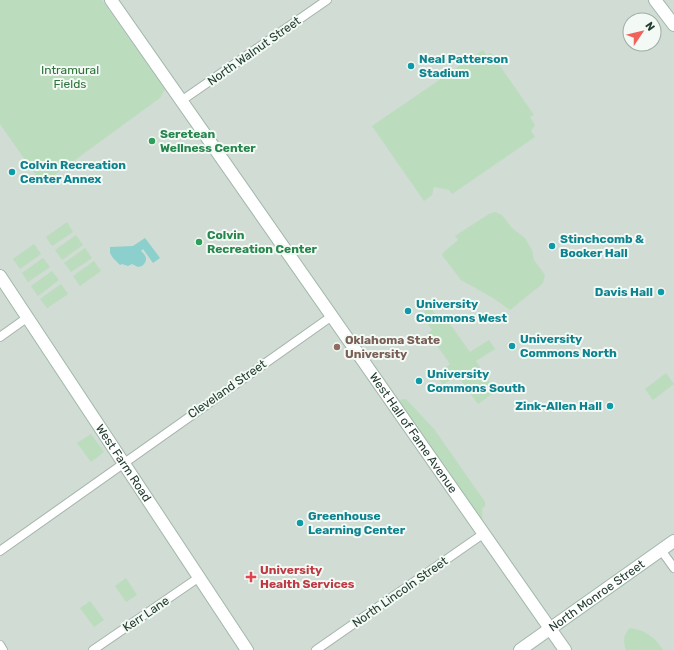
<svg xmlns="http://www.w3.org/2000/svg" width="674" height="650" font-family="Rubik,sans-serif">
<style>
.built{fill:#d0dcd4;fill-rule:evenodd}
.green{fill:#bbddbd}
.water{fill:#8bd0cd}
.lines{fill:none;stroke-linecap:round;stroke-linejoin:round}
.street-casing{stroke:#a5b4ac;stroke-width:10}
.secondary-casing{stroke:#a1b8ab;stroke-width:14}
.street{stroke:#fff;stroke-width:8}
.secondary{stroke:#fff;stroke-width:12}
.culture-dot{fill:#0f9aa8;stroke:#f3f9f4;stroke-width:1.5}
.leisure-dot{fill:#2e9e5b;stroke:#f3f9f4;stroke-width:1.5}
.education-dot{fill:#8d6e63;stroke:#f3f9f4;stroke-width:1.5}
.health-dot{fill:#e0444e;stroke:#f3f9f4;stroke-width:1.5}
.labels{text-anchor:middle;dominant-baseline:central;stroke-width:4;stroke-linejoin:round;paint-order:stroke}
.street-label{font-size:12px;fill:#223d30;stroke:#f3f9f4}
.culture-label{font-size:12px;font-weight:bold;fill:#0d838f;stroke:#f3f9f4;text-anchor:start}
.park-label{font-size:12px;fill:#2d733a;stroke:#f3f9f4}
.leisure-label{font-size:12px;font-weight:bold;fill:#27864d;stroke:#f3f9f4;text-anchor:start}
.education-label{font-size:12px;font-weight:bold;fill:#785e54;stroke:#f3f9f4;text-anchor:start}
.health-label{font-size:12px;font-weight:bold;fill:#be3a42;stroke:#f3f9f4;text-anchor:start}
</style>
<rect width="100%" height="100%" fill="#e2ece6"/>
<path class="built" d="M0 0H674V650H0ZM630 20H654V44H630Z"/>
<path class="green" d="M0 0H102L165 89 160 98 42 184 0 124Z
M483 50 487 55 491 53 534 115 530 117 535 125 531 131 535 137 452 194 449 190 434 187 432 195 424 201 372 126Z
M495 212 502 215 512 228 525 238 532 250 534 260 545 275 543 283 541 285 510 310 493 298 461 280 442 255 445 251 458 240 455 236 489 214Z
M67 222 73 232 52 246 46 237Z
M76 235 83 245 62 260 55 250Z
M34 244 41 254 20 269 13 259Z
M85 248 92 258 71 272 64 263Z
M43 258 50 267 28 282 22 273Z
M94 261 101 271 80 286 73 276Z
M52 271 59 280 38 296 31 286Z
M61 284 68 294 47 308 40 299Z
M430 307 442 323 447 320 470 352 489 340 495 349 476 361 496 391 478 404 457 375 443 385 436 375 450 364 428 333 432 330 421 314Z
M666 373 674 384 653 400 645 389Z
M406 399 434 429 485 502V506L482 509 483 534 391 401Z
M91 434 104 452 91 462 77 443Z
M126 578 137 595 126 602 115 586Z
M90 601 104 620 94 627 80 608Z
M630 628C645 630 655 637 663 650H626C623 641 623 635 630 628Z"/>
<path class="water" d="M145 238 160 258 153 263 143 249 141 251C147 256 148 261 142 266L138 267 132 264 128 266 122 264 120 265 113 258 110 253V247L133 246Z"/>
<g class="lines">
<defs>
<path id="street" d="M181 101 327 0
M0 337 28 317
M661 550 674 568
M0 551 332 316
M0 645 3 650
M93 650 198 578
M316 650 483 534"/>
<g id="secondary">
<path id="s1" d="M111 0 565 650"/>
<path d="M655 0 674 25"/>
<path id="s2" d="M0 276 247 650"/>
<path id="s3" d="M520 650 674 541"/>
</g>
</defs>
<use href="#street" class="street-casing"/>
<use href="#secondary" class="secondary-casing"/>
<use href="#street" class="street"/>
<use href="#secondary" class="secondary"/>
</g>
<g class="culture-dot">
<circle cx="411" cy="66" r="4"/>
<circle cx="12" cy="172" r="4"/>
<circle cx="552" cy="246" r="4"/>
<circle cx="661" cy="292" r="4"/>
<circle cx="408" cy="311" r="4"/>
<circle cx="512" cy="346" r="4"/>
<circle cx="419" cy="381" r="4"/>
<circle cx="610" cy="406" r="4"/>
<circle cx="300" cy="523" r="4"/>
</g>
<g class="leisure-dot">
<circle cx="152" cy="141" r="4"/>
<circle cx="199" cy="242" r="4"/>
</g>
<circle class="education-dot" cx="337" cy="347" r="4"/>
<path class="health-dot" d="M249 571h4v4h4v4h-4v4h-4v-4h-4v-4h4z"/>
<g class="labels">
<g class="street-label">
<text transform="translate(254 51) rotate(-35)">North Walnut Street</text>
<text transform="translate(227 389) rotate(-35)">Cleveland Street</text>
<text stroke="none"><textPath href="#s1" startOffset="528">West Hall of Fame Avenue</textPath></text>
<text stroke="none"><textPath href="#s2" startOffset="224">West Farm Road</textPath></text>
<text transform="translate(400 592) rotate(-35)">North Lincoln Street</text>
<text stroke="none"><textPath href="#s3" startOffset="94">North Monroe Street</textPath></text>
<text transform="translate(146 614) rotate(-34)">Kerr Lane</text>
</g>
<g class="culture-label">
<text x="419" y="59">Neal Patterson<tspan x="419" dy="14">Stadium</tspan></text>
<text x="20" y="165">Colvin Recreation<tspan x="20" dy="14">Center Annex</tspan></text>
<text x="560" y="239">Stinchcomb &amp;<tspan x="560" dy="14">Booker Hall</tspan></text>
<text x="653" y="292" text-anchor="end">Davis Hall</text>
<text x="416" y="304">University<tspan x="416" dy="14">Commons West</tspan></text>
<text x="520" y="339">University<tspan x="520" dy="14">Commons North</tspan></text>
<text x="427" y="374">University<tspan x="427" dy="14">Commons South</tspan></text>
<text x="602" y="406" text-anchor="end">Zink-Allen Hall</text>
<text x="308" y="516">Greenhouse<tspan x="308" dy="14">Learning Center</tspan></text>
</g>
<g class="park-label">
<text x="70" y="70">Intramural<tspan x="70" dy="14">Fields</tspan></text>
</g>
<g class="leisure-label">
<text x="160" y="134">Seretean<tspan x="160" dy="14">Wellness Center</tspan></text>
<text x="207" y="235">Colvin<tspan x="207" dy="14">Recreation Center</tspan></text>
</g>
<g class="education-label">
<text x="345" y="340">Oklahoma State<tspan x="345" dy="14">University</tspan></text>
</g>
<g class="health-label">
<text x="260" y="570">University<tspan x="260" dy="14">Health Services</tspan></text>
</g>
</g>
<g transform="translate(642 32) rotate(55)"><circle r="19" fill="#f3f9f4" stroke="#9faea6"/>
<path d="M0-3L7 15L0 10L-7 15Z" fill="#f0635d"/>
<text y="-6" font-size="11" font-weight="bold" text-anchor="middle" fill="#223d30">N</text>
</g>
</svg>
